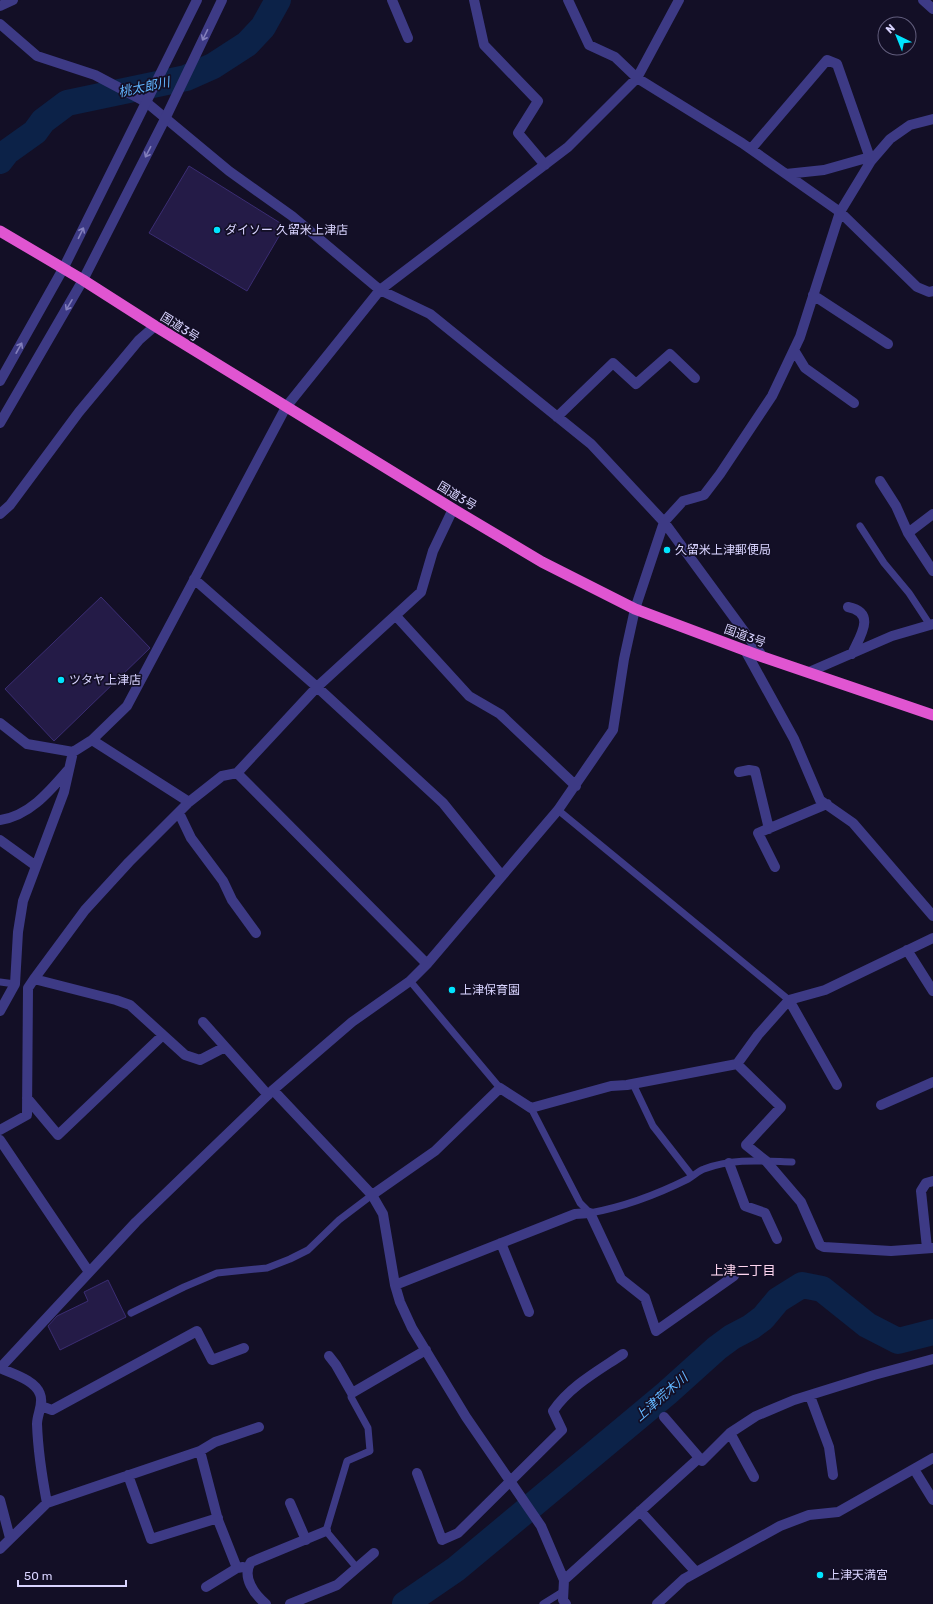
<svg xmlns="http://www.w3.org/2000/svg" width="933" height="1604" font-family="Rubik,'Noto Sans JP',sans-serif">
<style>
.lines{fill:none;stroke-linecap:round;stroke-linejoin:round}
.river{stroke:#0c2248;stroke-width:26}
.building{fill:#241b47;stroke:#3b2d73}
.service{stroke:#3d3a85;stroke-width:7}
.minor{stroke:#3d3a85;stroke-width:10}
.tertiary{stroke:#3d3a85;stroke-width:10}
.trunk{stroke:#e055d1;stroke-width:11}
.oneway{stroke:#837fbc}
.poi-dot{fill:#00e5ff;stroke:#130f26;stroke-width:1.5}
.labels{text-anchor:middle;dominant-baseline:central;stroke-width:3.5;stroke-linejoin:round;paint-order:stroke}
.poi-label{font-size:12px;fill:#d9d4ff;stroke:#130f26;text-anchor:start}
.street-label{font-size:12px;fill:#d9d4ff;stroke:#130f26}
.water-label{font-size:13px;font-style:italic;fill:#62b6ff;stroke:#130f26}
.neighbourhood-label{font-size:13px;fill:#ffd6f0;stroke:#130f26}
</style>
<rect width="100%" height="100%" fill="#130f26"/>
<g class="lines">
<path class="river" d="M0 161 7 152 35 132 43 121 67 103 186 78 213 66 247 44 263 27 278 0
M405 1604 456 1569 667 1393 717 1348 732 1337 751 1327 763 1318 778 1300 802 1285 822 1289 867 1325 898 1341 933 1332"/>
</g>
<path class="building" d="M189 166 285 226 247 291 149 233Z
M101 597 150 648 54 741 5 689Z
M108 1280 126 1317 60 1350 48 1326 57 1316 88 1301 84 1292Z"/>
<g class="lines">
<path class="service" d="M860 526 884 563 909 593 930 625
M558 810 789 1000
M410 981 500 1088
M0 982 15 984
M633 1084 653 1126 692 1176
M531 1108 580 1203 590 1213C623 1207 658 1194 688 1179 694 1176 698 1171 704 1169 733 1158 762 1161 792 1162
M131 1313 184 1287 217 1273 267 1268 290 1259 308 1250 339 1220 372 1195
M352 1393 351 1397 368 1428 370 1451 347 1461 326 1531 357 1568
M543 1604 564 1591"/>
<path class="minor" d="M392 0 408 38
M474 0 484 45 538 101 518 133 545 165
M568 0 589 45 615 57 637 78 742 143 840 212 917 287 929 292 933 291
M923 0 933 9
M0 6 13 0
M0 24 37 56 95 75 146 102 229 171 292 216 380 290 430 314 591 444 664 522 763 657
M751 149 827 60 837 64 871 161
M786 174 824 170 870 157
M813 295 888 344
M794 350 805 368 854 403
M557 417 613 363 636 384 670 354 695 378
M880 481 896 506 908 533
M0 514 10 505 79 412 139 340 155 326
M933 514 908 533 933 571
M194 579 317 687 443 803 502 876
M848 607C877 613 860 636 852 654
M396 616 469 696 500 714 576 786
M745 650 794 739 820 800 853 823 933 916
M809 672 892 636 933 624
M0 723 27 744 73 752 92 740 127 706 286 407 380 290 568 147 637 78 679 0
M92 740 189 802
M739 772 749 770 755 771 769 829
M237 773 427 964
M179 813 191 838 223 881 232 900 256 933
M0 820C29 816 49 792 68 770
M0 840 36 866
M775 867 758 833 827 804
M907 950 933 991
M34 979 116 1000 130 1005 185 1055 200 1060 225 1047
M789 1000 837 1085
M0 1011 15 984 18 932 23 901 64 792 73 752
M203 1022 268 1095
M737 1064 781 1107 746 1145 766 1161 801 1202 820 1245 824 1247 891 1251 933 1248
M273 1090 372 1195 383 1214 395 1285 400 1302 412 1328 466 1417 541 1526 564 1580 563 1600 566 1604
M27 1098 58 1135 163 1035
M881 1105 933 1082
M0 1130 27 1115 28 988 34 979 85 910 129 862 189 802 222 776 237 773 317 687 421 592 433 551 453 509
M0 1140 89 1272
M729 1163 745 1206 765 1213 777 1239
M372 1195 435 1151 500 1088 531 1108 611 1086 627 1085 737 1064 758 1035 789 1000 825 990 933 938
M501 1243 529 1312
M927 1248 921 1191 926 1183 933 1181
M395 1285 575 1214 590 1213 621 1279 645 1298 656 1331 734 1276
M329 1356 336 1365 352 1393 426 1350
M0 1368 136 1222 273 1090 352 1022 410 981 427 964 558 810 613 730 624 659 635 609 664 522 683 501 704 495 720 474 772 396 800 337 840 212 871 161 890 139 910 125 933 119
M0 1368C13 1374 35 1380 40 1394 44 1404 37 1414 37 1424 38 1451 42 1477 47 1503
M810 1396 829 1447 833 1475
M41 1406 52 1410 197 1331 212 1360 244 1348
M664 1417 702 1461 730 1433 756 1416 794 1400 874 1375 933 1359
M730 1433 754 1477
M200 1451 218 1520 237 1568
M417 1473 442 1540 458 1533 562 1430 553 1411C570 1386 598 1371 623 1354
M917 1474 933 1500
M128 1475 151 1539 218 1518
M0 1500 10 1538
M290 1503 306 1540
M640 1511 696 1572
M0 1549 47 1503 200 1451 215 1442 259 1427
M564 1580 699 1458
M206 1587 237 1568 243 1567
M266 1604C255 1595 241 1577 251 1562L326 1531
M290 1604 337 1585 374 1553
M657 1604 684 1579 780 1526 809 1515 838 1512 933 1458"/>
<path class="tertiary" d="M0 381 63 269 197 0
M0 423 83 280 165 119 222 0"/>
<path class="trunk" d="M0 231 83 280 155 326 453 509 542 562 635 609 763 657 933 715"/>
</g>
<defs><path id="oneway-shaft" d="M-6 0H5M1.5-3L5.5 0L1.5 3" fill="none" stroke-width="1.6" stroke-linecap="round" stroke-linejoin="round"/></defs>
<g class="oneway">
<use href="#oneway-shaft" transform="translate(205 35) rotate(116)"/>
<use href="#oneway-shaft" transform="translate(148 152) rotate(117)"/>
<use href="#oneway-shaft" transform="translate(81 233) rotate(-64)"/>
<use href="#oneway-shaft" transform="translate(69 305) rotate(120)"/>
<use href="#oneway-shaft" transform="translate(19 348) rotate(-61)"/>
</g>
<g class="poi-dot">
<circle cx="217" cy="230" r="4"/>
<circle cx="667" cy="550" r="4"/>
<circle cx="61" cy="680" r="4"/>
<circle cx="452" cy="990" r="4"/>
<circle cx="820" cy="1575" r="4"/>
</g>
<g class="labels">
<g class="poi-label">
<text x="225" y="230">ダイソー 久留米上津店</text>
<text x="675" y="550">久留米上津郵便局</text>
<text x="69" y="680">ツタヤ上津店</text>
<text x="460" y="990">上津保育園</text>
<text x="828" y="1575">上津天満宮</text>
</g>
<g class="street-label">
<text transform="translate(180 327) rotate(32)">国道3号</text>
<text transform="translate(457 496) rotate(31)">国道3号</text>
<text transform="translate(745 636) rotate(20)">国道3号</text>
</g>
<g class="water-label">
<text transform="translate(144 87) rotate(-12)">桃太郎川</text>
<text transform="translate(661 1397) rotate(-41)">上津荒木川</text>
</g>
<g class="neighbourhood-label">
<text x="743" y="1270">上津二丁目</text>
</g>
</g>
<g transform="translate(897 36) rotate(317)"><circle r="19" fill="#130f26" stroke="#625e7d"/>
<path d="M0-3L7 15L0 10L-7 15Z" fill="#00e5ff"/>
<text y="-6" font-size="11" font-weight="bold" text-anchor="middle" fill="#d9d4ff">N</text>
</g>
<path d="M18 1580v6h108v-6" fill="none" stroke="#d9d4ff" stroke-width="2"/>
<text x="24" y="1580" font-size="12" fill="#d9d4ff" stroke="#130f26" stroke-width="3" paint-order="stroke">50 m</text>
</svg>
